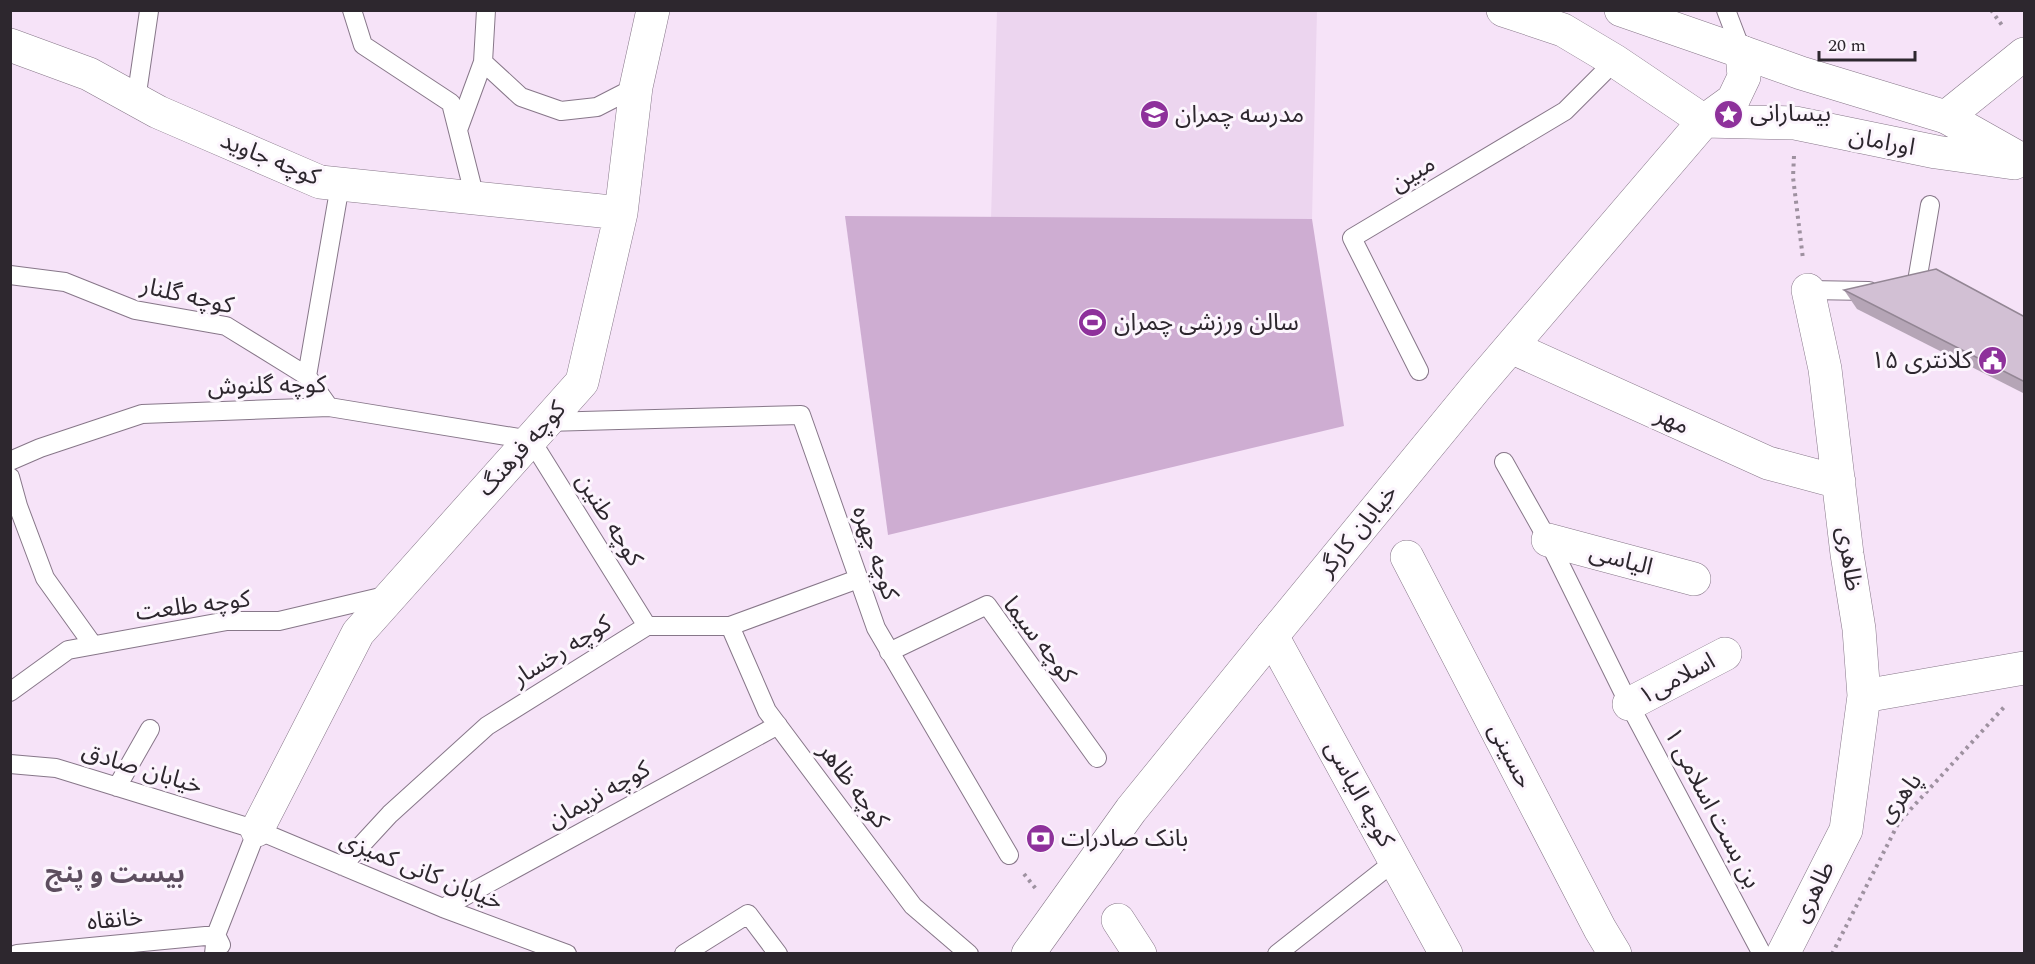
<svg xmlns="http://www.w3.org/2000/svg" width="2035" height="964" font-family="Spectral,'Noto Sans Arabic',serif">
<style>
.built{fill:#ecd5ef}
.green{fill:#ceadd2}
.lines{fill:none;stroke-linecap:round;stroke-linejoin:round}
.service-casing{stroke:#877789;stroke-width:20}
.minor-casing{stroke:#877789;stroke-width:34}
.tertiary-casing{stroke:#877789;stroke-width:34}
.secondary-casing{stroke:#877789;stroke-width:34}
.path{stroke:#9e91a0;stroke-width:4;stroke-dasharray:3 4.5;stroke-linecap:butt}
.service{stroke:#fff;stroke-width:18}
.minor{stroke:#fff;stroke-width:33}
.tertiary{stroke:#fff;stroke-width:33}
.secondary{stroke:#fff;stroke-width:33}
.wall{fill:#b5a5b6}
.building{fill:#d2c0d4;stroke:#938694;stroke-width:1.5}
.labels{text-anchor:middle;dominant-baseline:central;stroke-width:6;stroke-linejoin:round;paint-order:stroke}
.poi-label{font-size:24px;fill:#2d272e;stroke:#fcf5fd;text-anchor:start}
.street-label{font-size:24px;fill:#2d272e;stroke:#fcf5fd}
.neighbourhood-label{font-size:26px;font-weight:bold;fill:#5d4e5f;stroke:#fcf5fd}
</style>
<rect width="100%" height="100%" fill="#f6e3f8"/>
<path class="built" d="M997 11H1317L1312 219H991Z"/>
<path class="green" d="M845 216 1312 219 1344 426 888 535Z"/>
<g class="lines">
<defs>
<path id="service" d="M352 10 363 45 451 103 475 198
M1726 10 1742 52
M483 62 521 97 561 111 597 107 636 87
M136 100 149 11
M458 130 483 62 486 10
M10 275 65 282 135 310 226 326 307 376 329 407
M1808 290 1869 291
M1911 293H1915L1930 205
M1419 371 1352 238 1565 111 1615 61
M307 376 340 185
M546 422 801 415 876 628 1009 855
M10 461 40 448 142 414 329 407 531 440 647 626
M1504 462 1548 540 1629 704 1762 954
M10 477 18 506 45 578 93 645
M730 626 767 711 913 906 969 954
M889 652 987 605 1097 758
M10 692 68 650 227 621H279L389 595
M10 764 56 768 257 830 443 908 567 954
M117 787 150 729
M342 866 390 814 487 726 647 626H730L858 579
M443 908 778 725
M221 945 216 935 257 830
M17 954 216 935 214 954
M684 954 748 914 778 954
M1277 954 1395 861"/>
<path id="minor" d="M10 45 89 74 158 112 320 182 621 213
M1511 347 1768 463 1839 482
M1548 540 1694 579
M1407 557 1600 929 1615 954
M1272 636 1446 954
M1864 696 2024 668
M1629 704 1725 654
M257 830 358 633 582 382 621 213 636 87 653 10
M1118 920 1140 954
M1783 954 1846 830 1864 696 1859 629 1847 554 1825 369 1808 290"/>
<path id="tertiary" d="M1503 10 1563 30 1615 61 1704 121
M1621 10 1742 52
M1946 117 2024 54"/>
<path id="secondary" d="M1704 121 1795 123 1936 152 2014 163
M1028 954 1131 810 1272 636 1478 385 1704 121 1733 100 1744 77 1742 52 1801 73 1946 117 2024 161"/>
</defs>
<use href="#service" class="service-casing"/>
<use href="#minor" class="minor-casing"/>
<use href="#tertiary" class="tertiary-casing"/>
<use href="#secondary" class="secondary-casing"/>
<path class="path" d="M1991 10 2004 28
M1794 156 1793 177 1803 259
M1024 874 1036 889
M1832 954 1899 822 2006 705"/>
<use href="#service" class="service"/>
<use href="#minor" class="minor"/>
<use href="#tertiary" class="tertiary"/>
<use href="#secondary" class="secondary"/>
</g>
<path class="wall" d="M1844 290 2025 317V394L1857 309Z"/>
<path class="building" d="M1936 269 2025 317V382L1844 290Z"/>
<defs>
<symbol id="sight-disc" viewBox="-11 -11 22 22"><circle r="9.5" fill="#8e319b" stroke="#fcf5fd"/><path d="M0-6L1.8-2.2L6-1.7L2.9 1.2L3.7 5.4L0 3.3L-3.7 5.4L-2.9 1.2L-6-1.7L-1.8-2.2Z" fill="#fff"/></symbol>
<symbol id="school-disc" viewBox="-11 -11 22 22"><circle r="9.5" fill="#8e319b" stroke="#fcf5fd"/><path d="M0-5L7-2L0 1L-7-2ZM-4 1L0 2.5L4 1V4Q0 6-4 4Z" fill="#fff"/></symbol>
<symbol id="stadium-disc" viewBox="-11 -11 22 22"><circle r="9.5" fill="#8e319b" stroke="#fcf5fd"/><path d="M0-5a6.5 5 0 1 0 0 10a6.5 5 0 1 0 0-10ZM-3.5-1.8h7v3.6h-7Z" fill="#fff"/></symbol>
<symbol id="civic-disc" viewBox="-11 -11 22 22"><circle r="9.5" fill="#8e319b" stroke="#fcf5fd"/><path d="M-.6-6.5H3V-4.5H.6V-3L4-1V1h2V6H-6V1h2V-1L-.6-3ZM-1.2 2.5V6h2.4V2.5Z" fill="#fff"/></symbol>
<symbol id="bank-disc" viewBox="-11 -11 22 22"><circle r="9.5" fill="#8e319b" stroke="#fcf5fd"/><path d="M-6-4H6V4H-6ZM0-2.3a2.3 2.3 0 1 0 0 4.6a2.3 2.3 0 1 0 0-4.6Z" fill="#fff"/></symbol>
</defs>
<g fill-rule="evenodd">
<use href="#sight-disc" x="1712" y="98" width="33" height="33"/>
<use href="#school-disc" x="1138" y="98" width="33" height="33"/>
<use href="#stadium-disc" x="1076" y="306" width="33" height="33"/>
<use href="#civic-disc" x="1976" y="344" width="33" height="33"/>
<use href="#bank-disc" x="1024" y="822" width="33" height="33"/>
</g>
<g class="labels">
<g class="poi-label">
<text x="1750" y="114">بیسارانی</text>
<text x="1175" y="115">مدرسه چمران</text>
<text x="1114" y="323">سالن ورزشی چمران</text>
<text x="1972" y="361" text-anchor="end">کلانتری ۱۵</text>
<text x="1061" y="839">بانک صادرات</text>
</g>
<g class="street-label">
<text transform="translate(1882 142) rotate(11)">اورامان</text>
<text transform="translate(270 159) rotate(22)">کوچه جاوید</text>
<text transform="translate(1413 174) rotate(-31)">مبین</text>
<text transform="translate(187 296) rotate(13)">کوچه گلنار</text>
<text transform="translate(267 386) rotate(-1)">کوچه گلنوش</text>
<text transform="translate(1672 421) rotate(24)">مهر</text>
<text transform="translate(522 449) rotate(-48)">کوچه فرهنگ</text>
<text transform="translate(609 520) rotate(58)">کوچه طنین</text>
<text transform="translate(1358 531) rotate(-51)">خیابان کارگر</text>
<text transform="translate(875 553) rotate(71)">کوچه چهره</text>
<text transform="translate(1849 559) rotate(82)">ظاهری</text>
<text transform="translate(1621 560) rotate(15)">الیاسی</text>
<text transform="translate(193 606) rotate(-7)">کوچه طلعت</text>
<text transform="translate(1039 640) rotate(52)">کوچه سیما</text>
<text transform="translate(562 651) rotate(-32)">کوچه رخسار</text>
<text transform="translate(1677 679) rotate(-28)">اسلامی۱</text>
<text transform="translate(1510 756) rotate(63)">حسینی</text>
<text transform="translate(142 769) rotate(17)">خیابان صادق</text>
<text transform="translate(853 786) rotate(53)">کوچه ظاهر</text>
<text transform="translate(1359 794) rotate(61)">کوچه الیاسی</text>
<text transform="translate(599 795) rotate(-29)">کوچه نریمان</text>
<text transform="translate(1900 798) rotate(-52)">پاهری</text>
<text transform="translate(1712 808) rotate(62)">بن بست اسلامی ۱</text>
<text transform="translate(421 871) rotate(22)">خیابان کانی کمیزی</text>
<text transform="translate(1814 892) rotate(-63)">طاهری</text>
<text transform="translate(115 920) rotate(-5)">خانقاه</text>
</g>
<g class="neighbourhood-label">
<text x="115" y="874">بیست و پنج</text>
</g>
</g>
<rect width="2035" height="964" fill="none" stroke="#2d272e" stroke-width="24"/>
<path d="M1819 51v9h96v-9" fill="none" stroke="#2d272e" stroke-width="3"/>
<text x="1828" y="51" font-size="18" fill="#2d272e" stroke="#fcf5fd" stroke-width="4.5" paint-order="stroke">20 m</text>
</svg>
